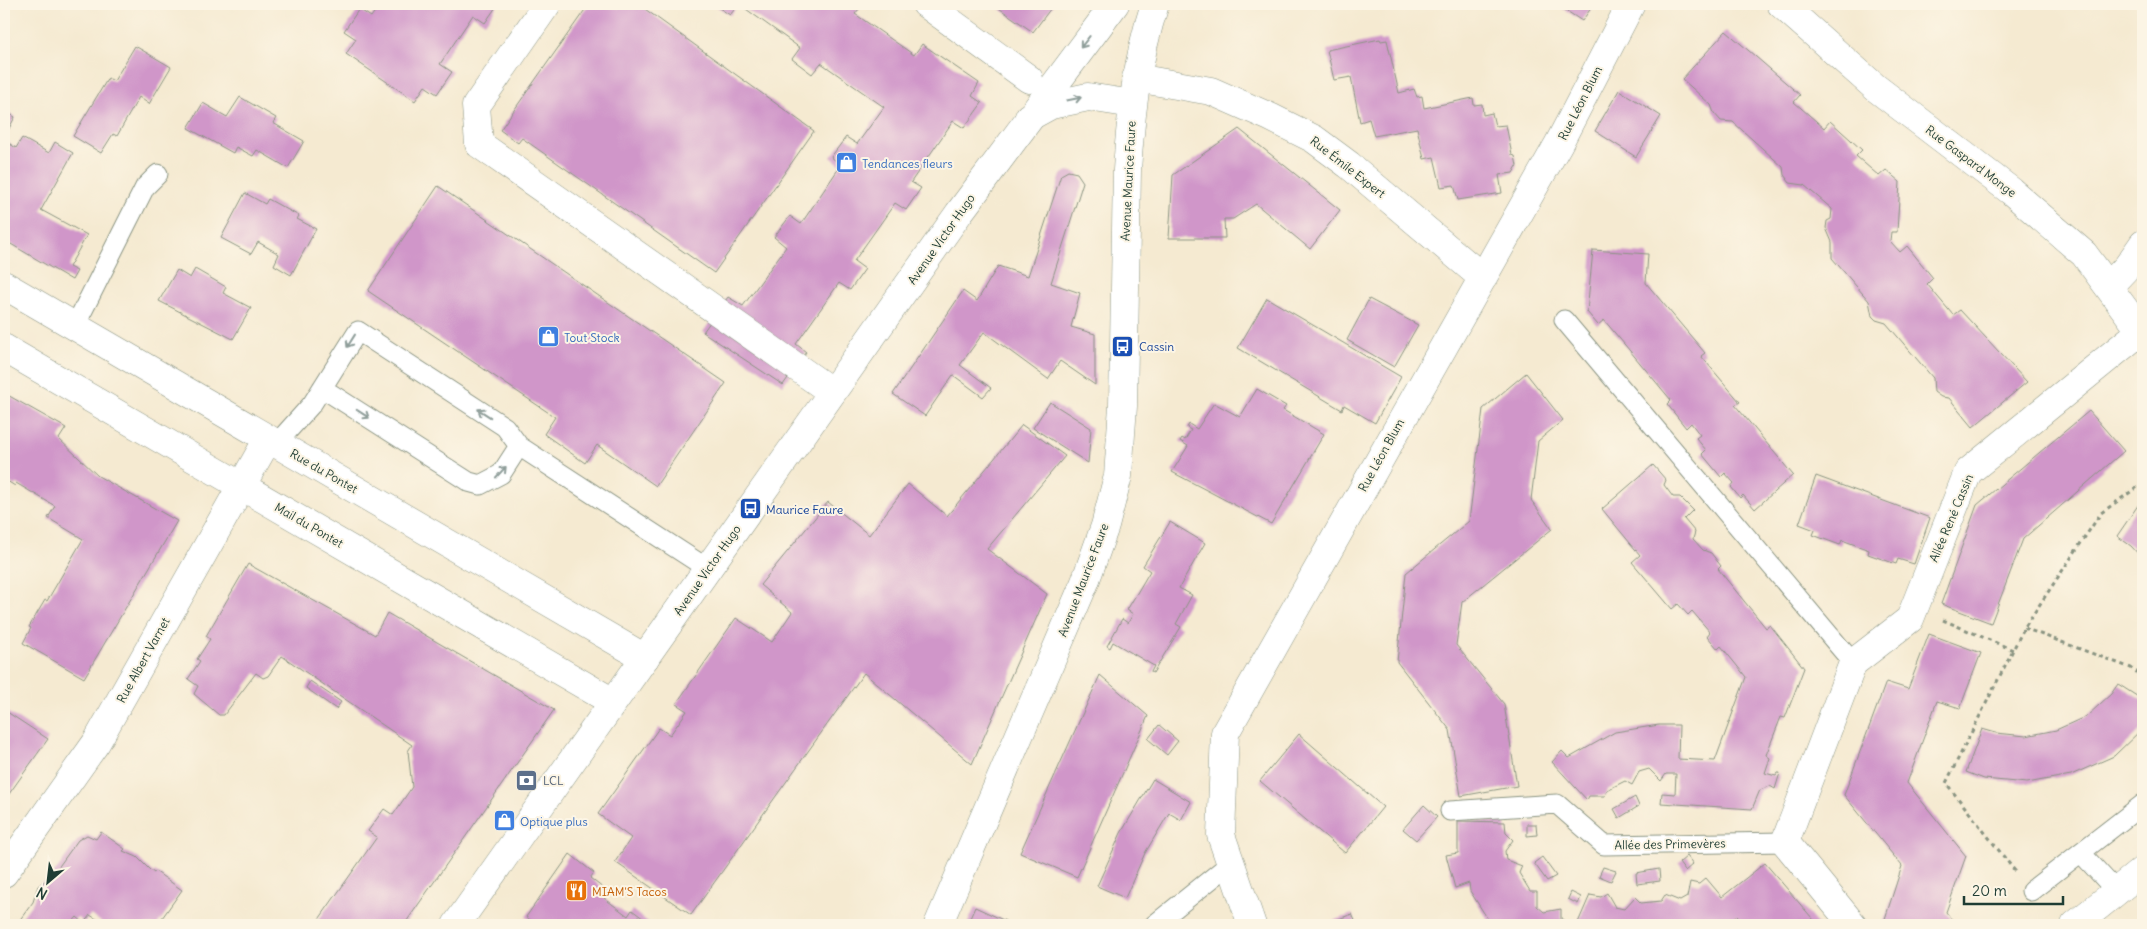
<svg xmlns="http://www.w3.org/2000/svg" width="2147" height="929" font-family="Delius,sans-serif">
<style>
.building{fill:#d096c9}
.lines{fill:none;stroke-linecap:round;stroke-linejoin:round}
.service-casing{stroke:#8a9482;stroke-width:21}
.pedestrian-casing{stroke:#8a9482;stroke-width:29}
.minor-casing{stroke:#8a9482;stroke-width:29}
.tertiary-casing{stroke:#8a9482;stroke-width:29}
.secondary-casing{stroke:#8a9482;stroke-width:29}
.path{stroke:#8a9482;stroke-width:3;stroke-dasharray:4 4;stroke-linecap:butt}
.service{stroke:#fff;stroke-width:19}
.pedestrian{stroke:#fff;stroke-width:28}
.minor{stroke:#fff;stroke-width:28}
.tertiary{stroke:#fff;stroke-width:28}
.secondary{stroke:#fff;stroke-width:28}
.oneway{stroke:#8f9e9a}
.labels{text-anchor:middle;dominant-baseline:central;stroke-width:4;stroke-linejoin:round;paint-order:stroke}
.street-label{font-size:12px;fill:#1f3d34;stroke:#fcf5e5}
.shop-label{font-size:12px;fill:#366cbe;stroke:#fcf5e5;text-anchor:start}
.transit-label{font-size:12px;fill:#164399;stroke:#fcf5e5;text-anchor:start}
.service-label{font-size:12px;fill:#4e5e75;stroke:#fcf5e5;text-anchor:start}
.food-label{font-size:12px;fill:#c56008;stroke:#fcf5e5;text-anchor:start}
</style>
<rect width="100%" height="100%" fill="#fcf5e5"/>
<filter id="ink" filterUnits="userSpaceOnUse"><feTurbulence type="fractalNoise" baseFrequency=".02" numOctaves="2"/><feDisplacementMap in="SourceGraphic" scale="10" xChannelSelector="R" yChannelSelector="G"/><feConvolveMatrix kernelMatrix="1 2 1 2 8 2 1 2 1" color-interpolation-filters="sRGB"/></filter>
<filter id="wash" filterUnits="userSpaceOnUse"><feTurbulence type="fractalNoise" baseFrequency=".0096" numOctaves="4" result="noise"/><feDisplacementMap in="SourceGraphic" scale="20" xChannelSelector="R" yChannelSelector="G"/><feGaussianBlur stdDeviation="1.12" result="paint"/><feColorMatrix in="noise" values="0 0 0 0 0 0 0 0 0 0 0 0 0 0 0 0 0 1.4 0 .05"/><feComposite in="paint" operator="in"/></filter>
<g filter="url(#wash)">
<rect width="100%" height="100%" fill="#f5ead1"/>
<g id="blocks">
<path class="building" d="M380 4H498L485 23 473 15 440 64 452 72 437 94 425 86 415 101 346 54 356 39 344 31 359 9 371 17Z
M589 4H602L607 7 622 8 625 4H638L814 131 714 273 522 138 518 143 500 130Z
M713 4H863L855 14 914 55 922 44 979 83 972 96 982 103 964 128 953 121 911 182 921 188 906 210 895 203 854 261 865 269 850 290 839 283 796 344 806 352 783 385 703 332 728 297 743 306 786 247 774 237 790 216 801 224 841 165 831 157 846 137 857 144 884 107 821 63 812 74 792 59 800 48 739 4 730 15Z
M993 4H1054L1033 32Z
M1556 4H1594L1582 21Z
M1726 31 1800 95 1794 102 1824 128 1830 121 1862 150 1856 156 1879 176 1886 170 1900 182 1897 232H1891L1890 241 1900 252 1907 246 1933 278 1927 284 1953 315 1960 310 2027 382 1973 427 1949 398 1941 397 1934 392 1933 378 1886 323 1876 320 1872 316 1869 301 1832 258V242L1826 228 1827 221 1831 219 1832 209 1804 185 1790 183 1784 175 1783 167 1733 122 1721 121 1714 113 1711 105 1682 79Z
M1380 39 1381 41 1387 40 1399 93 1414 89 1417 97 1422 96 1424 108 1473 98 1474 105 1482 104 1483 115 1492 113 1495 126 1506 125 1512 155 1515 156 1517 166 1513 173 1499 175 1502 193 1458 200 1454 185 1441 187 1434 157 1424 159 1417 128 1374 136 1369 119 1360 122 1351 77 1334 80 1327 50Z
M135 46 171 67 149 104 139 97 117 136 113 134 101 153 73 136 108 78 114 81Z
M1619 90 1661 116 1636 157 1595 131Z
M240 97 276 118 273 123 304 141 288 168 257 150 253 156 236 147 233 153 188 128 203 103 227 117Z
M4 110 15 117 4 138Z
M1239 129 1340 210 1310 249 1256 204 1233 219H1224L1225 238H1169L1173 175Z
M22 138 49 153 55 142 73 153 41 210 87 235 69 267 77 271 72 280 4 240 6 230 4 228V140L16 148Z
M1068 171 1077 173 1083 182 1051 283 1080 293 1071 327 1095 334V385L1060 361 1048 379 984 332 960 365 991 388 983 397 953 375 925 416 893 394 963 291 977 301 998 266 1028 276 1061 175Z
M438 186 726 383 656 486 597 445 585 463 544 434 555 417 368 291Z
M245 193 265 204 268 199 299 216 297 219 316 229 291 275 274 265 279 254 258 242 251 254 221 238Z
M1593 250 1648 254 1646 283 1705 353 1701 356 1740 402 1735 405 1793 475 1755 509 1743 495 1740 498 1731 487 1734 483 1725 473 1721 477 1702 454 1706 450 1696 438 1700 435 1691 423 1686 428 1667 404 1671 400 1604 320 1598 325 1587 312Z
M195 269 226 287 223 293 251 308 233 339 159 301 177 270 190 278Z
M1267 298 1401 377 1375 423 1344 405 1342 410 1238 348Z
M1369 299 1418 325 1394 367 1347 340Z
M1526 373 1563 420 1538 441 1531 500 1552 529 1462 602 1456 645 1504 704 1517 786 1461 796 1450 730 1397 662 1406 573 1469 521 1483 409Z
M1257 389 1286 406 1283 410 1324 434 1271 524 1172 472 1188 446 1180 441 1182 438 1185 440 1191 430 1187 428 1189 424 1197 429 1214 403 1240 417Z
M4 393 66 428 59 439 98 476 177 521 84 678 23 643 31 628 29 627 45 600 47 601 83 539 48 518 55 506 16 483 15 486 4 479Z
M1050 402 1091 428 1088 463 1033 428Z
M2089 411 2124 451 2023 539 1991 623 1941 604 1977 505Z
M1022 425 1065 456 987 549 1047 594 972 764 864 673 691 915 615 862 631 838 598 814 659 728 670 735 687 711 676 704 736 618 772 642 792 612 760 585 828 502 869 535 908 484 947 516Z
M1653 465 1666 480 1664 485 1673 497H1680L1693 510 1684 519 1695 532 1693 539 1703 550 1711 553 1721 566 1718 569 1766 628 1770 625 1804 668 1785 718 1781 717 1766 755 1770 758 1765 773 1776 776 1778 773H1780L1775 789 1770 786 1760 790 1752 809 1661 803 1662 793 1675 794 1676 774H1666L1661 781 1649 769 1639 772 1632 785 1625 781 1607 790 1605 796H1589L1587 800 1552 762 1562 751 1569 758 1615 732 1659 725H1679L1678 759 1715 761 1746 677 1721 646 1718 649 1707 636 1710 632 1692 611 1688 615 1678 604 1672 609 1632 562 1640 555 1602 509Z
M1816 476 1930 518 1914 564 1898 559 1896 564 1868 554 1869 550 1842 540 1840 545 1813 535 1815 530 1799 524Z
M2143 498V559L2131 546 2117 536Z
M1170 522 1205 543 1179 588 1192 595 1176 624 1181 627 1153 673 1151 672 1154 666 1113 642 1110 648 1107 646 1122 619 1128 623 1133 614 1127 610 1150 571 1143 566Z
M248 564 375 635 387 613 554 710 404 925H315L377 837 368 831 384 809 393 815 412 787 408 751 412 745 282 656 268 676 263 678 256 673 224 715H219L194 694 198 686 188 679 200 661 197 659 210 639 206 636Z
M1929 634 1981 653 1960 708 1937 701 1907 783 1966 856 1946 912 1956 925H1883L1902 866 1844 795 1886 682 1908 689Z
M1100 675 1148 716 1077 877 1020 853Z
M310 681 341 702 336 709 306 688Z
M2118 684 2143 700V728L2114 756 2071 775 2027 783 1984 779 1966 772 1982 729 1996 733 2026 736 2056 730 2087 716 2111 694Z
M4 710 48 739 4 801Z
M1159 725 1178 741 1167 755 1148 739Z
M1299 734 1383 807 1345 853 1260 781Z
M1153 779 1191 802 1181 820 1169 813 1145 853 1125 898 1097 886 1121 833Z
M1635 797 1639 806 1619 818 1614 809Z
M1424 805 1437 817 1416 840 1403 829Z
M1458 821 1505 822 1506 833 1513 840 1505 851 1506 860 1522 866 1519 873 1530 891H1537V906L1544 912 1561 909V919L1568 922 1567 925 1491 924 1470 891 1469 883 1455 888 1446 855 1458 853Z
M1527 824H1536L1537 835 1527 836Z
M101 832 125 849 123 851 137 857 150 870 154 873 155 871 182 890 157 925H106L90 915 84 923 77 917 70 925H16L33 902 38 886 52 876 78 840 87 835 96 839Z
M570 854 594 873 590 878 608 892 604 898 628 916 632 910 652 925H597L593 923 592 925H531L533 922 526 917Z
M1687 856 1693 864 1685 871 1679 863Z
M1542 857 1556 876 1547 881 1534 863Z
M1765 863 1818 925H1744L1737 916 1726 925H1577L1590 895 1601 897 1607 893 1615 907 1624 909 1635 897 1641 903 1661 901 1665 895 1680 901 1687 897 1690 882 1699 884 1706 878 1722 897Z
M1603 867 1616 871 1611 881 1599 876Z
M1659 869 1660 881 1637 884 1636 873Z
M1571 892 1581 897 1578 904 1568 899Z
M975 907 1014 925H967Z
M1352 914 1357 925H1323Z"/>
</g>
</g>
<g filter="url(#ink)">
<use href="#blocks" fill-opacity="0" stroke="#8a9482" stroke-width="1"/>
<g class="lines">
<defs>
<path id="service" d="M1564 320 1853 663
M75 326 145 187 158 174
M322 388 469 482 480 485 501 474 519 446
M277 443 312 404 358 331 505 427 519 446 708 569
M1450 811 1557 804 1604 845 1785 842
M2082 854 2117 892
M2031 891 2143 804
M1154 925 1231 863"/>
<path id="pedestrian" d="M926 4 1029 79
M4 348 613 702"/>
<path id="minor" d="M547 4 476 106 479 144 832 392
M1781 4 1876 88 2011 191 2084 254 2143 334
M1136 78 1211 91 1270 117 1314 139 1349 165 1483 278
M4 285 645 658
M2109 286 2127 267 2143 244
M4 873 96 743 268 439
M1252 925 1221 835 1225 733 1559 143 1631 4
M1853 925 1785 842 1853 663 1910 619 1968 472 2141 331
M2075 925 2143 870"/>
<path id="tertiary" d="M1029 117 1051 105 1088 97 1133 104
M938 925 1085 582 1105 526 1118 476 1123 406 1127 170C1131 113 1137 59 1155 4"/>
<path id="secondary" d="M456 925 959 213 1115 4"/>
</defs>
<use href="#service" class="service-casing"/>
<use href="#pedestrian" class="pedestrian-casing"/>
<use href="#minor" class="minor-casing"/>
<use href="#tertiary" class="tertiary-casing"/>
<use href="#secondary" class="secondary-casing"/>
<path class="path" d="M1943 620 2013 650
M2024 628 2131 668 2143 677
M2015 871 1946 783 2024 628 2101 513 2143 483"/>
<use href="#service" class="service"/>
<use href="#pedestrian" class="pedestrian"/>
<use href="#minor" class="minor"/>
<use href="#tertiary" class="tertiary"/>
<use href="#secondary" class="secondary"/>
</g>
<defs><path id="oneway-shaft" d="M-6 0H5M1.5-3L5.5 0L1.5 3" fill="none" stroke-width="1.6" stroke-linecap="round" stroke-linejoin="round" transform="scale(1.25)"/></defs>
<g class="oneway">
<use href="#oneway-shaft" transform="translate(1085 42) rotate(128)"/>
<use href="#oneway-shaft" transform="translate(1074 99) rotate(-12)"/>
<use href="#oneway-shaft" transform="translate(351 341) rotate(122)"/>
<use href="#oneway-shaft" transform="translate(484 413) rotate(-147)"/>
<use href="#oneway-shaft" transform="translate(363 414) rotate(33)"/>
<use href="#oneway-shaft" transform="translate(501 472) rotate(-47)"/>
</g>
</g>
<defs>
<symbol id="shop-square" viewBox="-11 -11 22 22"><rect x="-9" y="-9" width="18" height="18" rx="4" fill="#3f7fe0" stroke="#fcf5e5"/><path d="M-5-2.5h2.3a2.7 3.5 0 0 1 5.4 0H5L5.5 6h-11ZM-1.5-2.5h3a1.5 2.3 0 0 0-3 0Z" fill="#fff"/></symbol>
<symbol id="bus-square" viewBox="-11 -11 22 22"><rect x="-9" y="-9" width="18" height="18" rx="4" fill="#1a4fb4" stroke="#fcf5e5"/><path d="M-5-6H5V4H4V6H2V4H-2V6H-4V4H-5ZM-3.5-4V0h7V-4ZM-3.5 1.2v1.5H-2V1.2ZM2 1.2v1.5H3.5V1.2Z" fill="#fff"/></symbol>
<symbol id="bank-square" viewBox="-11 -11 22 22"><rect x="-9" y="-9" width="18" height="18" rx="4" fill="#5c6f8a" stroke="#fcf5e5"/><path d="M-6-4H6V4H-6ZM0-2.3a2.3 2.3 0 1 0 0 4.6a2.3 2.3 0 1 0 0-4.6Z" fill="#fff"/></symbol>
<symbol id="restaurant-square" viewBox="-11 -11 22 22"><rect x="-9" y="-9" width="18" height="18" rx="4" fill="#e8710a" stroke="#fcf5e5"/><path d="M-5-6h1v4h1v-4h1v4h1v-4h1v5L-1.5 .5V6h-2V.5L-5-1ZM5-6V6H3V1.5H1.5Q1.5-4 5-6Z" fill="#fff"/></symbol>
</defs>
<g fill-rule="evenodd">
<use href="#shop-square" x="834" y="150" width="25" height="25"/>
<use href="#shop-square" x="536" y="324" width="25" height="25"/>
<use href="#bus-square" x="1110" y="334" width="25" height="25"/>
<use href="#bus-square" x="738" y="496" width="25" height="25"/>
<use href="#bank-square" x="514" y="768" width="25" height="25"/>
<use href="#shop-square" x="492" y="808" width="25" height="25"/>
<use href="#restaurant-square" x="564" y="878" width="25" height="25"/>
</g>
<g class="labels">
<g class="street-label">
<text transform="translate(1580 103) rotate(-63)">Rue Léon Blum</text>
<text transform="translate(1971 161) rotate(37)">Rue Gaspard Monge</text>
<text transform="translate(1348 167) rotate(38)">Rue Émile Expert</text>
<text transform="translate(1128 181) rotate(-87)">Avenue Maurice Faure</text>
<text transform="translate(941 239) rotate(-55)">Avenue Victor Hugo</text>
<text transform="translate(1381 455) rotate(-61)">Rue Léon Blum</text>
<text transform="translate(324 471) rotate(30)">Rue du Pontet</text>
<text transform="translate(1951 518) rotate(-67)">Allée René Cassin</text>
<text transform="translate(309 525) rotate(30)">Mail du Pontet</text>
<text transform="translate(707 570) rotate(-55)">Avenue Victor Hugo</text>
<text transform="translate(1083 580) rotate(-69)">Avenue Maurice Faure</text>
<text transform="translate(143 660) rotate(-61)">Rue Albert Varnet</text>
<text transform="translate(1670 844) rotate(-1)">Allée des Primevères</text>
</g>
<g class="shop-label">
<text x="862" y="163">Tendances fleurs</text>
<text x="564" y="337">Tout Stock</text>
<text x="520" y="821">Optique plus</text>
</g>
<g class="transit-label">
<text x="1139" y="346">Cassin</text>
<text x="766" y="509">Maurice Faure</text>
</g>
<g class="service-label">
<text x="543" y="780">LCL</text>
</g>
<g class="food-label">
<text x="592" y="891">MIAM'S Tacos</text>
</g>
</g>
<rect width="2147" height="929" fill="none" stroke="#fcf5e5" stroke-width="20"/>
<g transform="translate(48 882) rotate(208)" stroke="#fcf5e5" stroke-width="4" paint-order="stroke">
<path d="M0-4L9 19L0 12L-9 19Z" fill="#1f3d34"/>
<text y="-8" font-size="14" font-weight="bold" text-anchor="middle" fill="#1f3d34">N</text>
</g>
<path d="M1964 896v8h99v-8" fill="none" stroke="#1f3d34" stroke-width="2.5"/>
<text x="1972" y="896" font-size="15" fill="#1f3d34" stroke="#fcf5e5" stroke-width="4" paint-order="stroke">20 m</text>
</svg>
